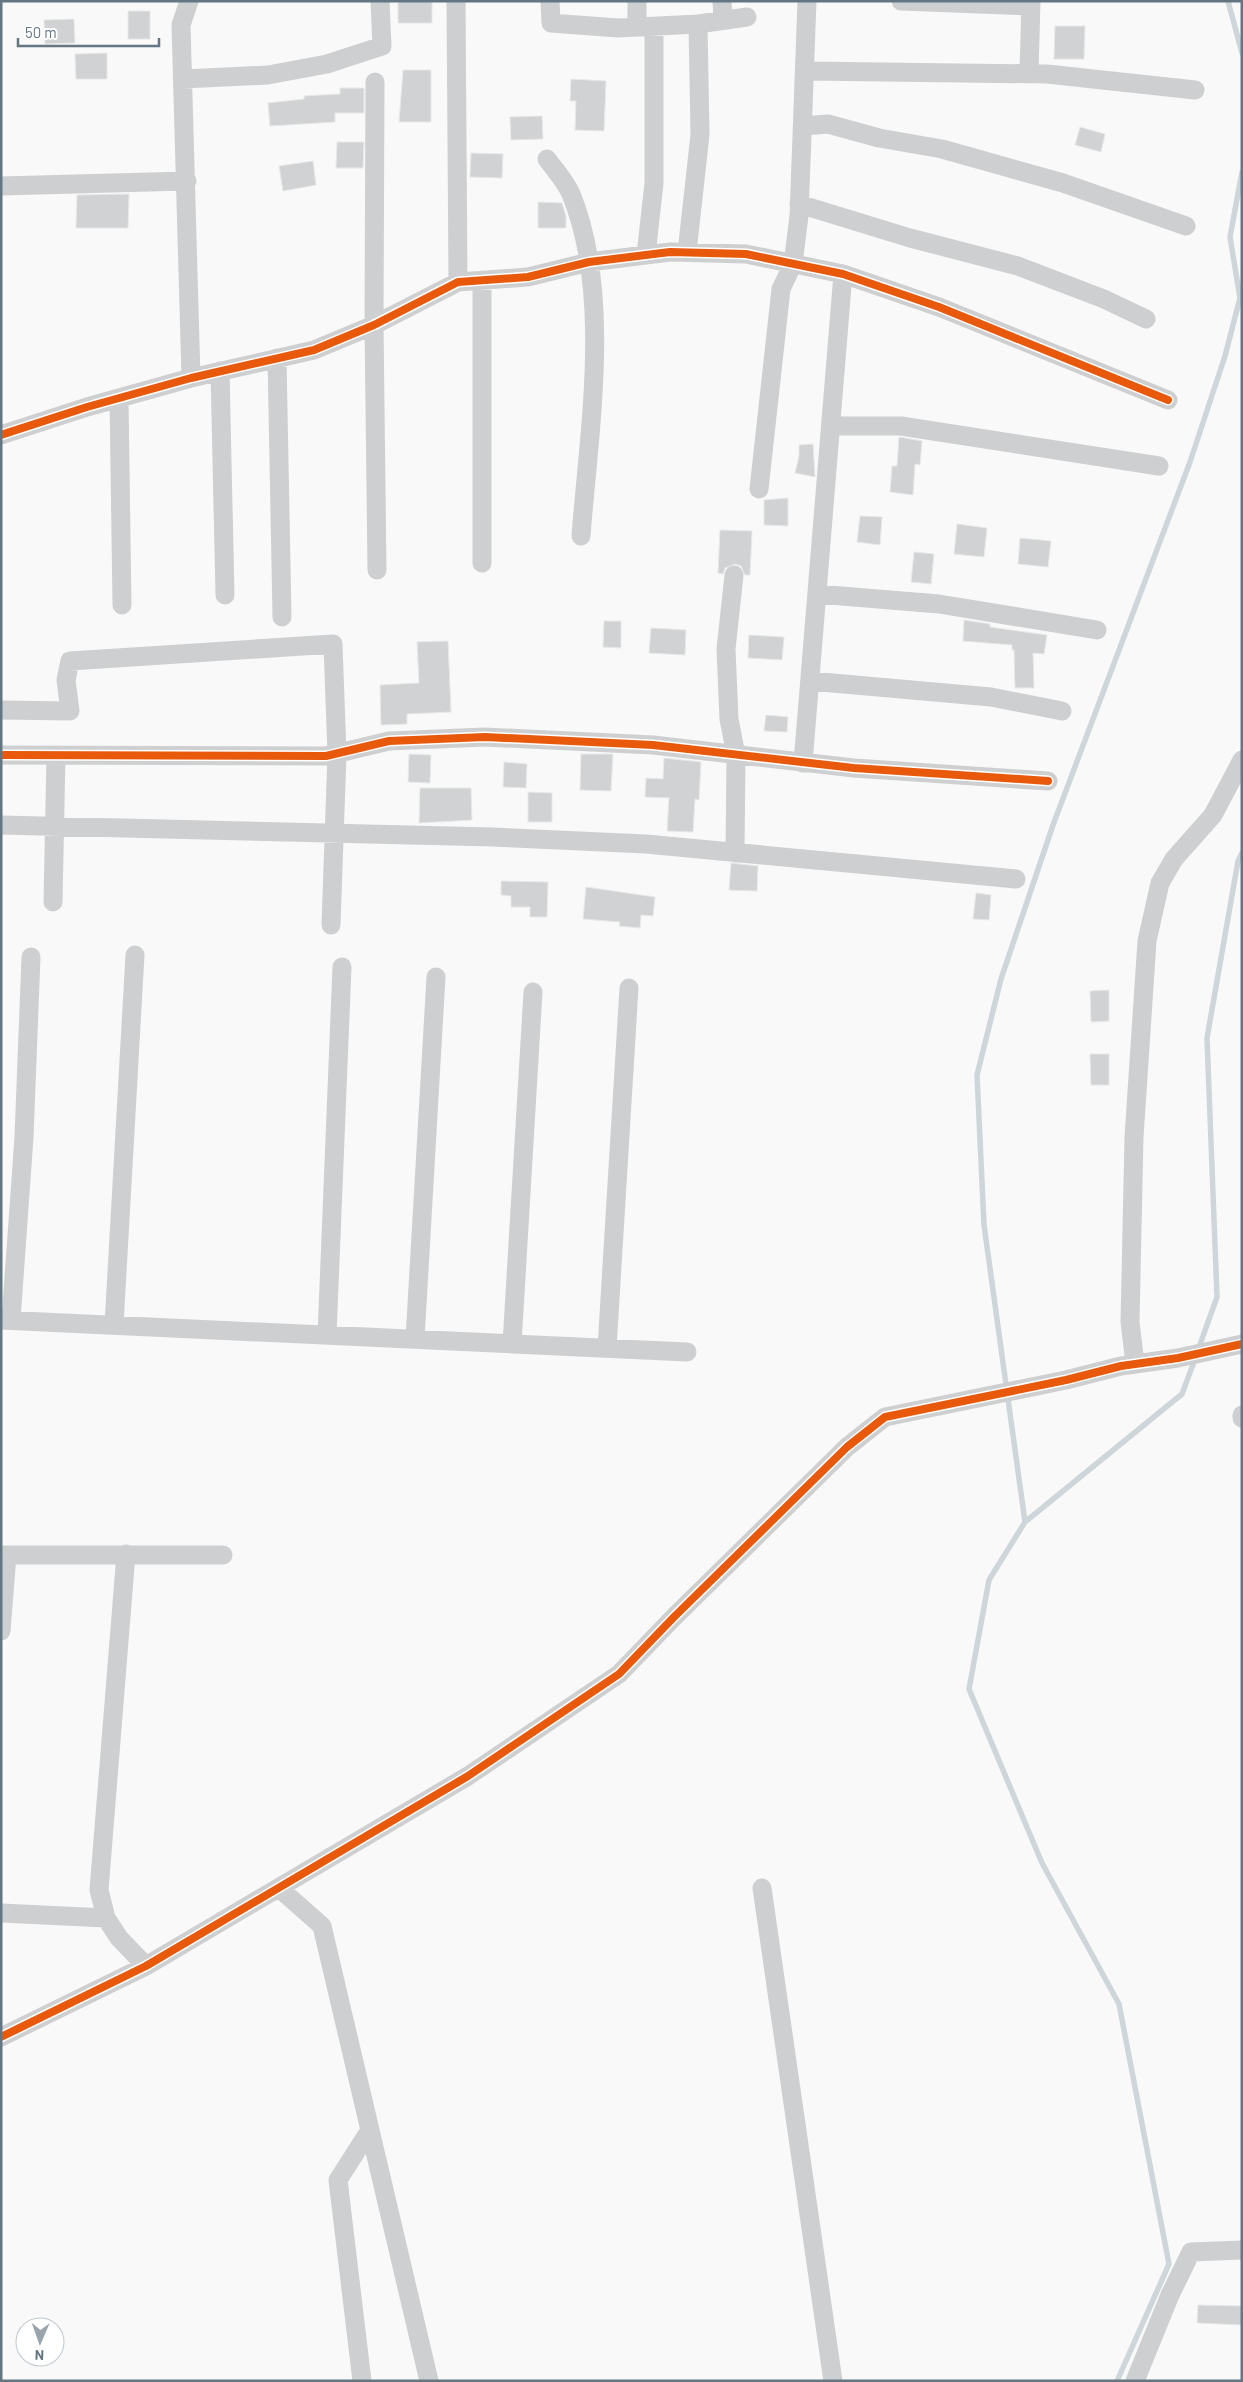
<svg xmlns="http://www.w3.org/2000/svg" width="1243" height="2382" font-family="Barlow,sans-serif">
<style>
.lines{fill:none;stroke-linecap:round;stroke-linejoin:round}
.stream{stroke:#ced6d9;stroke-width:5.5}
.building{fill:#d0d2d3;stroke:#e8e8e8}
.minor{stroke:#cecfd0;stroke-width:19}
.cycleway-casing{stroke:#fff;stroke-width:11}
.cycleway{stroke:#e8590c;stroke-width:8}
</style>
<rect width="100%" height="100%" fill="#f9f9f9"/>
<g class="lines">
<path class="stream" d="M1228 1 1242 53
M1198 1350 1217 1297 1207 1038 1238 861 1242 853
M1025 1522 1182 1394 1195 1359
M1117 2381 1169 2264 1119 2004 1042 1863 969 1689 989 1580 1025 1522 984 1225 977 1075 1001 979 1053 825 1190 462 1225 356 1240 298 1230 237 1242 172"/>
</g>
<path class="building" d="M398 1H432V23H398Z
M128 11H150V39H128Z
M74 19 75 43 45 44 44 20Z
M1055 26H1085L1084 59H1054Z
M107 53V79H76L75 54Z
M403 70H431V122H399Z
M571 79 606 81 604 131 575 130 576 101H570Z
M340 88H364V113H335V122L270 126 268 103 304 99V96L340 94Z
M542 116 543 139 511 140 510 117Z
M1080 127 1105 134 1101 152 1075 145Z
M337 142H364L363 168H336Z
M471 153 503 154 502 178 470 177Z
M313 161 316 185 283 191 279 166Z
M129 194 128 228H76L77 195Z
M538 202 562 203 566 216V228H538Z
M899 437 922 441 920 465 915 464 913 495 890 492 892 466H897Z
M813 444 815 477 795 473 799 456V445Z
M788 498V526L764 525V500Z
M860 516 882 517 880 545 857 542Z
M957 524 987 528 984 557 954 554Z
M720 530 752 531 750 575H745L741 566 735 564 725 568 723 574 718 573Z
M1020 538 1051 541 1048 567 1018 564Z
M914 552 934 554 931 584 911 582Z
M964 620 990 624V627L1047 635 1044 654 1033 653 1034 688H1015L1014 650H1012V645L963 641Z
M604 621H621V648L603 647Z
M651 628 686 630 685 655 649 653Z
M749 635 784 637 782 660 748 658Z
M448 641 451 712 407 714V724L381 725 380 685 419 683 417 642Z
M766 715 788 717 787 732 764 731Z
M409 754 431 755 430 783 408 782Z
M581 754H613L611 791 580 790Z
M664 758 701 762 699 800 695 799 693 832 667 831 669 798 645 797 646 778 663 779Z
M504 762 527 764 526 788 503 787Z
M420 788H471L472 820 419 823Z
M528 792 552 793V822H528Z
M731 863 758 866 757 891 729 890Z
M501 881 548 882 547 917H530V907H511V896L501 895Z
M586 887 655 897 653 916 641 915 640 928 619 926 620 922 583 919Z
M976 893 991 895 989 920 973 919Z
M1109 990V1021L1091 1022 1090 991Z
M1090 1054H1109V1085H1091Z
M1198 2305 1242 2306V2325L1197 2323Z"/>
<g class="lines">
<path class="minor" d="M189 1 181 25 191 378
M456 1 458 282
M550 1 551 23 618 28 698 24 747 17
M637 1V27
M722 1 723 20
M901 1 1031 6
M805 71 1047 74 1195 90
M1029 73 1031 1
M183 79 268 75 327 64 382 46 380 1
M375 82 374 325 377 570
M803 126 828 124 879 138 942 149 1063 183 1186 226
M547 159C555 170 566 182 571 194 612 294 589 430 581 536
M1 186 187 181
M799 204 910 238 1018 266 1104 299 1146 319
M687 252 700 135 698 24
M646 255 654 183V27
M277 358 282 617
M220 371 225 595
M119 398 122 605
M831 426H901L1159 466
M1 435 87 407 191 378 314 350 374 325 458 282 528 277 589 262 670 252 746 254 843 274 939 307 1168 400
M759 489 781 289 793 264 799 216 807 1
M482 563V280
M734 575 726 649 729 719 736 755 735 853
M817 594 939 604 1097 630
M810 681 991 697 1062 711
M1 710 70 711 66 680 70 661 333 644 337 754 331 925
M1 755 326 756 389 741 485 737 653 745 854 768 1048 781
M803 763 843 274
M1 825 493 837 646 844 1016 879
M53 902 56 755
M1 1320 687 1352
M11 1320 24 1137 31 957
M114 1325 135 955
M327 1335 342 967
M415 1339 436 977
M512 1344 533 992
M607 1348 629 988
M1135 1364 1130 1322 1134 1137 1147 941 1160 883 1174 859 1213 815 1242 760
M1242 1415V1418
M126 1554 99 1890 106 1918 119 1938 146 1966
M1 1555H223
M1 1631 7 1555
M279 1888 322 1926 429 2381
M762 1888 833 2381
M1 1913 106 1918
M1 2037 146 1966 468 1776 619 1674 674 1617 847 1447 885 1417 1066 1380 1121 1366 1178 1358 1242 1344
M362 2381 338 2180 370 2130
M1135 2381 1170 2295 1191 2252 1242 2250"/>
<defs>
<path id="cycleway" d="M1 435 87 407 191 378 314 350 374 325 458 282 528 277 589 262 670 252 746 254 843 274 939 307 1168 400
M1 755 326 756 389 741 485 737 653 745 854 768 1048 781
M1 2037 146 1966 468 1776 619 1674 674 1617 847 1447 885 1417 1066 1380 1121 1366 1178 1358 1242 1344"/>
</defs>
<use href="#cycleway" class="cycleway-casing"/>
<use href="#cycleway" class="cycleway"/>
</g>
<rect width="1243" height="2382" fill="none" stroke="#657683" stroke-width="5"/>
<g transform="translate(40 2342) rotate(182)"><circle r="24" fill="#ffffff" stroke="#c1c8cd"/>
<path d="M0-4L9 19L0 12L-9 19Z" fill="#99a4ac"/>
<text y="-8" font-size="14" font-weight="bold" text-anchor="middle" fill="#657683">N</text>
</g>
<path d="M18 38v8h141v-8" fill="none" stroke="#657683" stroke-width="2.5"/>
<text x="25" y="38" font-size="15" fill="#657683" stroke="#ffffff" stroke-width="4" paint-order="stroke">50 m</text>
</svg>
